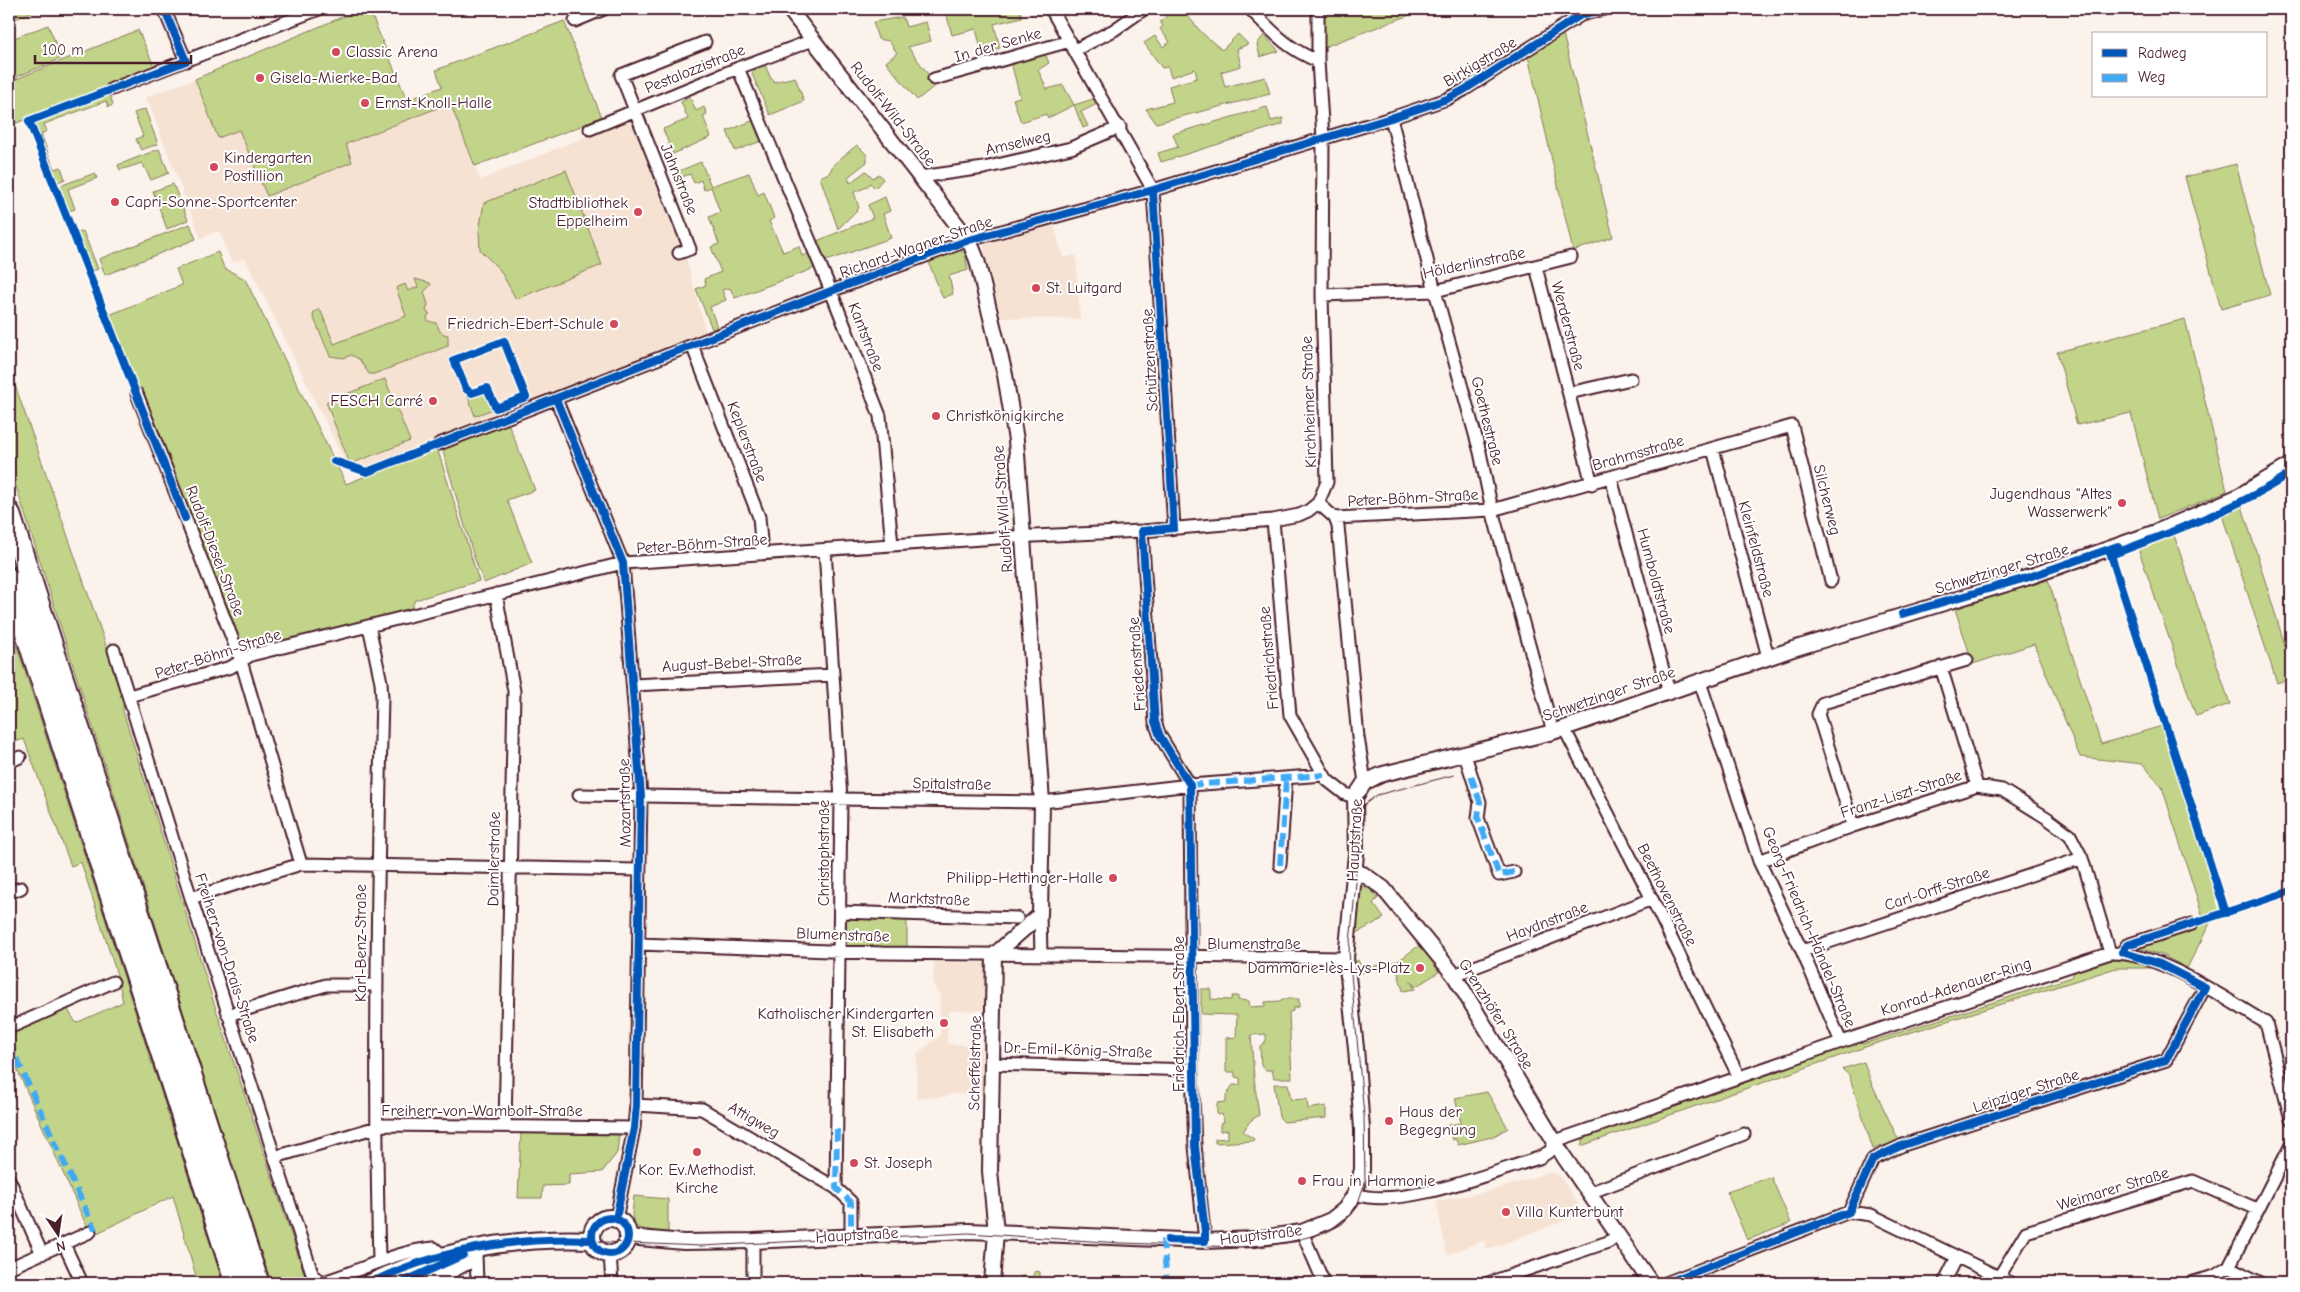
<svg xmlns="http://www.w3.org/2000/svg" width="2300" height="1292" font-family="'Comic Neue',sans-serif">
<style>
.built{fill:#f6e2d3}
.green{fill:#c2d489;stroke:#867a5a}
.lines{fill:none;stroke-linecap:round;stroke-linejoin:round}
.minor-casing{stroke:#4a1f2b;stroke-width:15}
.tertiary-casing{stroke:#4a1f2b;stroke-width:18}
.secondary-casing{stroke:#4a1f2b;stroke-width:20}
.motorway-casing{stroke:#4a1f2b;stroke-width:25}
.minor{stroke:#fff;stroke-width:11}
.tertiary{stroke:#fff;stroke-width:14}
.secondary{stroke:#fff;stroke-width:16}
.motorway{stroke:#fff;stroke-width:21}
.tram{stroke:#4a1f2b;stroke-width:1}
.quiet{stroke:#3fa9f5;stroke-width:6;stroke-dasharray:12 6;stroke-linecap:butt}
.cycleway-casing{stroke:#fff;stroke-width:11}
.cycleway{stroke:#0057b8;stroke-width:8}
.poi-dot{fill:#d1495b;stroke:#fff;stroke-width:2}
.labels{text-anchor:middle;dominant-baseline:central;stroke-width:4;stroke-linejoin:round;paint-order:stroke}
.street-label{font-size:16px;fill:#4a1f2b;stroke:#fff}
.poi-label{font-size:16px;fill:#4a1f2b;stroke:#fff;text-anchor:start}
</style>
<rect width="100%" height="100%" fill="#fbf2eb"/>
<filter id="ink" filterUnits="userSpaceOnUse"><feTurbulence type="fractalNoise" baseFrequency=".02" numOctaves="2"/><feDisplacementMap in="SourceGraphic" scale="10" xChannelSelector="R" yChannelSelector="G"/><feConvolveMatrix kernelMatrix="1 2 1 2 8 2 1 2 1" color-interpolation-filters="sRGB"/></filter>
<g filter="url(#ink)">
<path class="built" d="M195 79 218 137 239 129 267 196 352 162 346 144 450 103 480 180 631 118 682 243 707 336 369 469 346 464 245 258 232 263 219 231 201 238 146 97Z
M1054 224 1063 258 1076 255 1080 319 1001 318 983 244Z
M934 962 985 963V1010L948 1011 947 1044 981 1046 984 1095 952 1094 945 1097 916 1098 917 1054 940 1036V996L933 984Z
M1551 1172 1559 1175 1579 1204 1573 1207 1576 1216 1487 1250 1484 1240 1447 1255 1436 1201 1491 1191Z"/>
<path class="green" d="M9 9H38L9 22Z
M361 9H369L407 100 442 87 436 70 564 21 602 118 475 166 450 103 346 144 352 162 267 196 239 130 218 138 195 79Z
M945 9H960L961 11 971 9H1019L1022 17 994 24 1000 48 982 53 976 29 952 35Z
M1165 9H1182L1202 33 1222 50 1238 34 1248 44 1237 49 1241 66 1221 72 1225 87 1265 77 1270 94 1156 123 1146 109 1173 102 1169 86 1197 78 1195 69 1171 77 1168 67 1162 68 1144 43 1155 36 1163 47 1170 42 1160 29 1163 26 1160 22 1169 14Z
M1324 9H1426L1324 47Z
M903 17 906 27 926 22 931 41 908 47 936 85 917 100 886 62 897 53 889 41 878 39 873 22Z
M48 25 62 58 9 80V40Z
M138 30 155 68 9 126V82Z
M1563 34 1613 237 1573 251 1528 56Z
M1264 35 1279 51 1260 57 1257 44Z
M1045 54 1049 63 1038 70 1047 89 1063 85 1074 105 1096 98 1099 103 1081 112 1088 126 1083 128 1074 105 1048 118 1046 114 1021 122 1013 99 1020 97 1011 62Z
M765 65 771 79H773L774 82 795 77 804 101 770 115 752 74 755 68Z
M109 92 113 105 108 107 106 101 44 124 47 131 41 134 54 169 61 167 65 179 56 183 35 132 36 121Z
M690 97 696 111 704 107 707 114 703 116 711 137 673 154 663 129 688 119 681 102Z
M1267 107 1271 121 1283 118V124L1161 162 1158 153 1178 147 1173 134Z
M145 109 158 144 141 150 136 139 143 136 134 113Z
M757 119 764 140 735 151 727 131Z
M857 145 867 155V162L848 177 850 183 866 171 873 178 879 174 883 179 875 188 870 183 867 187 854 192 859 208 838 229 820 177 829 173 834 164Z
M159 149 169 173 151 180 142 163 120 170 118 165Z
M701 162 711 186 749 173 758 195 764 192 774 218 769 221 783 252 799 246 802 256 809 253 815 268 735 298 730 288 722 290 726 300 710 307 717 327 712 329 696 289 706 285 704 279 721 272 711 247 719 244 709 217 720 212 711 187 704 190 701 180 694 183 690 174 682 177 679 171Z
M2236 164 2270 295 2221 309 2185 177Z
M566 170 602 265 516 299 500 270 480 250 479 231 484 203Z
M95 173 97 178 68 189 75 209 66 212 57 187Z
M173 184 188 220 167 229 153 191Z
M885 197 890 211 883 214 891 238 826 261 817 241 873 218 868 205Z
M190 224 196 239 105 275 99 259Z
M83 231 98 269 90 272 76 234Z
M958 249 965 253 968 270 949 276 953 294 943 298 930 266V260Z
M218 252 224 268 245 279 346 484 437 448 479 581 415 600 410 611 243 655 154 452 102 318 182 285 176 269Z
M415 279 430 283 431 285 424 292 428 304 426 311 430 314 427 316 428 321 436 323C441 331 438 333 448 335V346L374 374H369L359 359 351 355 344 358 330 356 313 316 314 312 320 309 334 344 406 316 396 288 405 284 408 291 418 287Z
M2185 319 2227 491 2158 519 2131 413 2077 425 2057 352Z
M9 368 123 694V711L212 997 304 1273 313 1283H272L255 1238 9 464Z
M385 379 410 441 350 464 326 402Z
M486 390 493 409 475 416 468 397Z
M508 423 535 490 507 500 532 563 484 583 474 557 442 448Z
M2242 506 2291 665V678L2277 683 2222 515Z
M2174 535 2230 704 2196 716 2138 548Z
M2048 580 2101 744 2162 726 2222 911 2203 917 2162 787 2143 764 2080 757 2034 644 1973 664 1955 609Z
M9 622 223 1283H198L173 1196 91 1236 9 1051V1035L67 1008 76 1023 123 1002 118 978 81 862 71 866 24 739 9 744Z
M1360 886 1368 887 1378 898 1373 903 1384 918 1355 934Z
M846 919 907 920V949L846 948Z
M2210 923 2187 968 2162 955 2135 947Z
M1421 944 1439 972 1415 987 1410 980 1415 989 1403 991 1396 965 1356 974 1355 962 1358 960 1362 969 1398 961Z
M2113 960 2141 962 2157 968H2116L1874 1044 1581 1146 1583 1139 1704 1093 1857 1042 1863 1044 2072 977 2074 972Z
M1201 989H1211V999L1231 1000 1232 996H1238V1000L1249 1001 1250 1007 1265 1006V1002L1280 1001 1282 999H1299V1007L1293 1008V1011L1289 1012 1292 1078H1274L1272 1070H1266L1261 1066 1260 1046 1266 1041V1034L1251 1035 1254 1078 1259 1115 1250 1121 1243 1132 1254 1139 1253 1141 1215 1143V1139L1228 1138V1130L1220 1131V1124L1224 1122 1222 1114 1217 1115V1103L1226 1102V1095L1233 1085H1240V1078L1235 1077V1072H1226V1038L1236 1037 1237 1015 1201 1014Z
M1864 1062 1871 1082 1899 1141 1873 1149 1849 1075 1842 1069Z
M1274 1084H1288L1291 1100 1307 1099 1308 1109 1326 1106V1118L1284 1122 1279 1117Z
M1487 1092 1508 1128 1492 1137 1458 1145 1456 1139 1452 1140 1448 1125 1461 1123 1455 1098Z
M521 1133 619 1135 617 1153 602 1172 569 1174V1185L543 1186 542 1198H518Z
M1771 1177 1791 1223 1747 1240 1727 1192Z
M634 1196 668 1199V1234L638 1228 634 1225 632 1214Z
M1035 1271 1040 1272V1283H1020L1021 1276 1032 1277Z
M867 1278V1283H803V1281Z"/>
<g class="lines">
<defs>
<path id="minor" d="M164 9 186 61
M1051 9 1153 190 1174 528
M1250 9C1272 31 1287 49 1318 61
M575 21 604 9
M1075 50 1114 30 1144 9
M738 68 831 291 880 416 892 545
M934 79 1070 41
M112 89 319 9
M1391 118 1435 291 1480 452 1492 510 1553 732
M590 129 738 68 813 40
M920 177 984 168 1071 148 1120 127
M679 253 690 249 621 75 705 42
M1536 267 1592 484
M1322 295 1435 291 1571 257
M692 345 759 517 762 553
M1569 393 1631 379
M137 394 241 661 301 864
M556 399 623 563 641 796 636 1105 634 1128 616 1219
M439 444 831 291 969 240 1153 190 1391 118 1447 99 1464 90 1581 15 1604 9
M1713 449 1768 657
M1611 478 1669 692
M1318 503 1335 518 1338 526 1358 737 1365 782
M1335 518 1492 510 1792 426 1831 581
M1273 520 1290 715 1327 780 1345 794 1355 797
M1142 531 1155 722 1160 736 1190 785
M825 550 841 799 836 1188
M496 594 514 691 505 1126
M369 626 381 682 382 698C377 886 374 1073 379 1260
M114 650 191 898 313 1276 323 1282C361 1271 395 1251 434 1248L441 1254
M1941 667 1977 786
M1700 682 1759 861 1802 951 1841 1042
M633 685 833 675
M129 696 231 667 251 655 623 563 1012 537 1142 531 1273 520 1299 515 1308 511 1318 503 1327 482 1322 295 1323 138 1318 61V9
M1564 728 1652 899 1739 1077
M1465 755 1480 802 1478 818 1499 875 1514 872
M9 762 20 757
M1190 785 1192 1070 1195 1146 1205 1241
M579 795 1042 802 1190 785 1324 775
M1853 826 1818 714 1823 703 1967 660
M1759 861 1853 826 1977 786 2002 790 2047 818 2070 835 2082 858 2110 953
M1280 865 1286 779
M9 893 21 888
M191 898 301 864 639 870
M841 912 1017 918
M1040 915 1041 955
M639 944 882 953 1346 958
M1802 951 2082 858
M2122 952 2127 945 2192 924
M1454 975 1652 899
M228 1015 326 985H377
M9 1028 113 982
M992 1064 1192 1070
M636 1105 702 1109 836 1188 851 1202V1235
M275 1157 384 1125 634 1128
M9 1179 42 1254
M1589 1193 1744 1134
M1355 1194C1400 1210 1492 1172 1539 1158L1550 1151 1555 1141 1841 1042 2110 953C2158 951 2225 999 2266 1023L2291 1119
M1849 1212 1873 1159 1903 1145 2166 1060 2205 987
M1302 1232 1324 1283
M753 1241V1283
M64 1244 82 1283
M610 1254 612 1283
M476 1255 477 1283
M2229 1267 2261 1283
M9 1268 90 1232
M1999 1277 2026 1232 2193 1181 2257 1209
M432 1283 467 1264 476 1261
M1488 1283 1608 1242 1618 1235
M1666 1283 1849 1212 1871 1215 2011 1283
M1944 1283 1957 1257
M2190 1283 2215 1276 2229 1267 2291 1145"/>
<path id="tertiary" d="M789 9 969 240 977 260 1005 375 1016 440 1042 802 1040 915 994 955 990 1171 996 1232 992 1283
M1354 872 1363 874 1383 888 1454 975 1564 1157 1651 1283
M628 1237 684 1242 753 1241 968 1231 1205 1241 1255 1239 1302 1232 1331 1220 1345 1209 1355 1194 1362 1170V1129L1356 1048 1346 958 1356 854 1355 797 1365 782 1383 774 1553 732 1793 649 2026 578 2156 532 2237 497 2291 465"/>
<path id="secondary" d="M592 1236a18 18 0 1 1 36 0a18 18 0 1 1-36 0Z
M370 1283C440 1249 514 1237 592 1240
M401 1283 448 1262"/>
<path id="motorway" d="M9 513 258 1283
M9 579 236 1283"/>
</defs>
<use href="#minor" class="minor-casing"/>
<use href="#tertiary" class="tertiary-casing"/>
<use href="#secondary" class="secondary-casing"/>
<use href="#motorway" class="motorway-casing"/>
<use href="#minor" class="minor"/>
<use href="#tertiary" class="tertiary"/>
<use href="#secondary" class="secondary"/>
<use href="#motorway" class="motorway"/>
<path class="tram" d="M1360 800 1373 787 1382 782 1452 766
M380 1283 410 1269 449 1254 499 1242 530 1239 573 1237 604 1242 701 1246 968 1233 1121 1243 1239 1247 1285 1243 1327 1232 1342 1224 1356 1209 1365 1182 1364 1115 1349 952 1356 883 1355 829 1358 815 1365 804 1377 795 1454 775"/>
<path class="quiet" d="M790 10 793 9
M1471 776 1480 802 1478 818 1499 875 1514 872
M1190 785 1324 775
M1280 865 1286 779
M9 1042 95 1230
M837 1129 836 1188 851 1202V1235
M1163 1239 1167 1283"/>
<defs>
<path id="cycleway" d="M164 9 186 61 29 121 185 518
M1153 190 1174 528 1142 531 1155 722 1160 736 1190 785 1195 1146 1205 1232V1241L1168 1240
M504 341 526 397 496 408 487 388 472 393 466 389 454 360Z
M556 399 623 563 641 796 636 1105 634 1128 616 1219
M334 461 367 472 831 291 969 240 1153 190 1391 118 1447 99 1464 90 1581 15 1604 9
M1902 614 2026 578 2118 546
M2226 913 2111 555C2173 531 2236 510 2291 473
M592 1236a18 18 0 1 1 36 0a18 18 0 1 1-36 0Z
M370 1283C440 1249 514 1237 592 1240
M401 1283 463 1255
M1666 1283 1849 1212 1873 1159 1903 1145 2166 1060 2205 987 2160 964 2122 952 2127 945 2291 891"/>
</defs>
<use href="#cycleway" class="cycleway-casing"/>
<use href="#cycleway" class="cycleway"/>
</g>
</g>
<g class="poi-dot">
<circle cx="336" cy="52" r="5"/>
<circle cx="260" cy="78" r="5"/>
<circle cx="365" cy="103" r="5"/>
<circle cx="214" cy="167" r="5"/>
<circle cx="115" cy="202" r="5"/>
<circle cx="638" cy="212" r="5"/>
<circle cx="1036" cy="288" r="5"/>
<circle cx="614" cy="324" r="5"/>
<circle cx="433" cy="401" r="5"/>
<circle cx="936" cy="416" r="5"/>
<circle cx="2122" cy="503" r="5"/>
<circle cx="1113" cy="878" r="5"/>
<circle cx="1420" cy="968" r="5"/>
<circle cx="944" cy="1023" r="5"/>
<circle cx="1389" cy="1121" r="5"/>
<circle cx="697" cy="1152" r="5"/>
<circle cx="854" cy="1163" r="5"/>
<circle cx="1302" cy="1181" r="5"/>
<circle cx="1506" cy="1212" r="5"/>
</g>
<g class="labels">
<g class="street-label">
<text transform="translate(998 45) rotate(-16)">In der Senke</text>
<text transform="translate(1480 62) rotate(-31)">Birkigstraße</text>
<text transform="translate(695 69) rotate(-22)">Pestalozzistraße</text>
<text transform="translate(893 114) rotate(52)">Rudolf-Wild-Straße</text>
<text transform="translate(1018 143) rotate(-13)">Amselweg</text>
<text transform="translate(679 179) rotate(68)">Jahnstraße</text>
<text transform="translate(916 247) rotate(-19)">Richard-Wagner-Straße</text>
<text transform="translate(1474 263) rotate(-12)">Hölderlinstraße</text>
<text transform="translate(1568 326) rotate(75)">Werderstraße</text>
<text transform="translate(866 337) rotate(69)">Kantstraße</text>
<text transform="translate(1150 360) rotate(-93)">Schützenstraße</text>
<text transform="translate(1309 402) rotate(-92)">Kirchheimer Straße</text>
<text transform="translate(1487 421) rotate(76)">Goethestraße</text>
<text transform="translate(747 442) rotate(69)">Keplerstraße</text>
<text transform="translate(1638 453) rotate(-16)">Brahmsstraße</text>
<text transform="translate(1413 498) rotate(-3)">Peter-Böhm-Straße</text>
<text transform="translate(1827 500) rotate(76)">Silcherweg</text>
<text transform="translate(1003 509) rotate(-94)">Rudolf-Wild-Straße</text>
<text transform="translate(702 544) rotate(-4)">Peter-Böhm-Straße</text>
<text transform="translate(1756 549) rotate(75)">Kleinfeldstraße</text>
<text transform="translate(215 551) rotate(69)">Rudolf-Diesel-Straße</text>
<text transform="translate(2002 569) rotate(-17)">Schwetzinger Straße</text>
<text transform="translate(1656 581) rotate(75)">Humboldtstraße</text>
<text transform="translate(218 654) rotate(-18)">Peter-Böhm-Straße</text>
<text transform="translate(1269 658) rotate(-95)">Friedrichstraße</text>
<text transform="translate(732 663) rotate(-3)">August-Bebel-Straße</text>
<text transform="translate(1137 664) rotate(-94)">Friedenstraße</text>
<text transform="translate(1609 694) rotate(-19)">Schwetzinger Straße</text>
<text transform="translate(952 784) rotate(1)">Spitalstraße</text>
<text transform="translate(1901 794) rotate(-18)">Franz-Liszt-Straße</text>
<text transform="translate(625 803) rotate(-91)">Mozartstraße</text>
<text transform="translate(1355 840) rotate(-87)">Hauptstraße</text>
<text transform="translate(824 853) rotate(-90)">Christophstraße</text>
<text transform="translate(494 859) rotate(-89)">Daimlerstraße</text>
<text transform="translate(1937 889) rotate(-18)">Carl-Orff-Straße</text>
<text transform="translate(1667 895) rotate(63)">Beethovenstraße</text>
<text transform="translate(929 899) rotate(2)">Marktstraße</text>
<text transform="translate(1547 922) rotate(-21)">Haydnstraße</text>
<text transform="translate(1809 927) rotate(67)">Georg-Friedrich-Händel-Straße</text>
<text transform="translate(843 935) rotate(2)">Blumenstraße</text>
<text transform="translate(361 943) rotate(-90)">Karl-Benz-Straße</text>
<text x="1254" y="944">Blumenstraße</text>
<text transform="translate(227 958) rotate(72)">Freiherr-von-Drais-Straße</text>
<text transform="translate(1956 987) rotate(-18)">Konrad-Adenauer-Ring</text>
<text transform="translate(1179 1014) rotate(-90)">Friedrich-Ebert-Straße</text>
<text transform="translate(1496 1014) rotate(58)">Grenzhöfer Straße</text>
<text transform="translate(1078 1050) rotate(2)">Dr.-Emil-König-Straße</text>
<text transform="translate(975 1063) rotate(-89)">Scheffelstraße</text>
<text transform="translate(2026 1091) rotate(-18)">Leipziger Straße</text>
<text x="482" y="1111">Freiherr-von-Wambolt-Straße</text>
<text transform="translate(754 1120) rotate(30)">Attigweg</text>
<text transform="translate(2113 1189) rotate(-17)">Weimarer Straße</text>
<text transform="translate(857 1235) rotate(-3)">Hauptstraße</text>
<text transform="translate(1261 1235) rotate(-7)">Hauptstraße</text>
</g>
<g class="poi-label">
<text x="346" y="52">Classic Arena</text>
<text x="270" y="78">Gisela-Mierke-Bad</text>
<text x="375" y="103">Ernst-Knoll-Halle</text>
<text x="224" y="158">Kindergarten<tspan x="224" dy="18">Postillion</tspan></text>
<text x="125" y="202">Capri-Sonne-Sportcenter</text>
<text x="628" y="203" text-anchor="end">Stadtbibliothek<tspan x="628" dy="18">Eppelheim</tspan></text>
<text x="1046" y="288">St. Luitgard</text>
<text x="604" y="324" text-anchor="end">Friedrich-Ebert-Schule</text>
<text x="423" y="401" text-anchor="end">FESCH Carré</text>
<text x="946" y="416">Christkönigkirche</text>
<text x="2112" y="494" text-anchor="end">Jugendhaus "Altes<tspan x="2112" dy="18">Wasserwerk"</tspan></text>
<text x="1103" y="878" text-anchor="end">Philipp-Hettinger-Halle</text>
<text x="1410" y="968" text-anchor="end">Dammarie-lès-Lys-Platz</text>
<text x="934" y="1014" text-anchor="end">Katholischer Kindergarten<tspan x="934" dy="18">St. Elisabeth</tspan></text>
<text x="1399" y="1112">Haus der<tspan x="1399" dy="18">Begegnung</tspan></text>
<text x="864" y="1163">St. Joseph</text>
<text x="697" y="1170" text-anchor="middle">Kor. Ev.Methodist.<tspan x="697" dy="18">Kirche</tspan></text>
<text x="1312" y="1181">Frau in Harmonie</text>
<text x="1516" y="1212">Villa Kunterbunt</text>
</g>
</g>
<rect width="2300" height="1292" fill="none" stroke="#fff" stroke-width="30"/>
<rect x="15" y="15" width="2270" height="1262" fill="none" stroke="#4a1f2b" stroke-width="2" filter="url(#ink)"/>
<rect x="2092" y="32" width="175" height="65" fill="#ffffff" stroke="#b7a5aa"/>
<rect x="2102" y="49" width="25" height="8" fill="#0057b8" stroke="#b7a5aa"/>
<text x="2138" y="58" font-size="15" fill="#4a1f2b">Radweg</text>
<rect x="2102" y="74" width="25" height="8" fill="#3fa9f5" stroke="#b7a5aa"/>
<text x="2138" y="82" font-size="15" fill="#4a1f2b">Weg</text>
<g transform="translate(58 1234) rotate(167)" stroke="#ffffff" stroke-width="4" paint-order="stroke">
<path d="M0-4L9 19L0 12L-9 19Z" fill="#4a1f2b"/>
<text y="-8" font-size="14" font-weight="bold" text-anchor="middle" fill="#4a1f2b">N</text>
</g>
<path d="M35 55v8h156v-8" fill="none" stroke="#4a1f2b" stroke-width="2.5"/>
<text x="42" y="55" font-size="15" fill="#4a1f2b" stroke="#ffffff" stroke-width="4" paint-order="stroke">100 m</text>
</svg>
